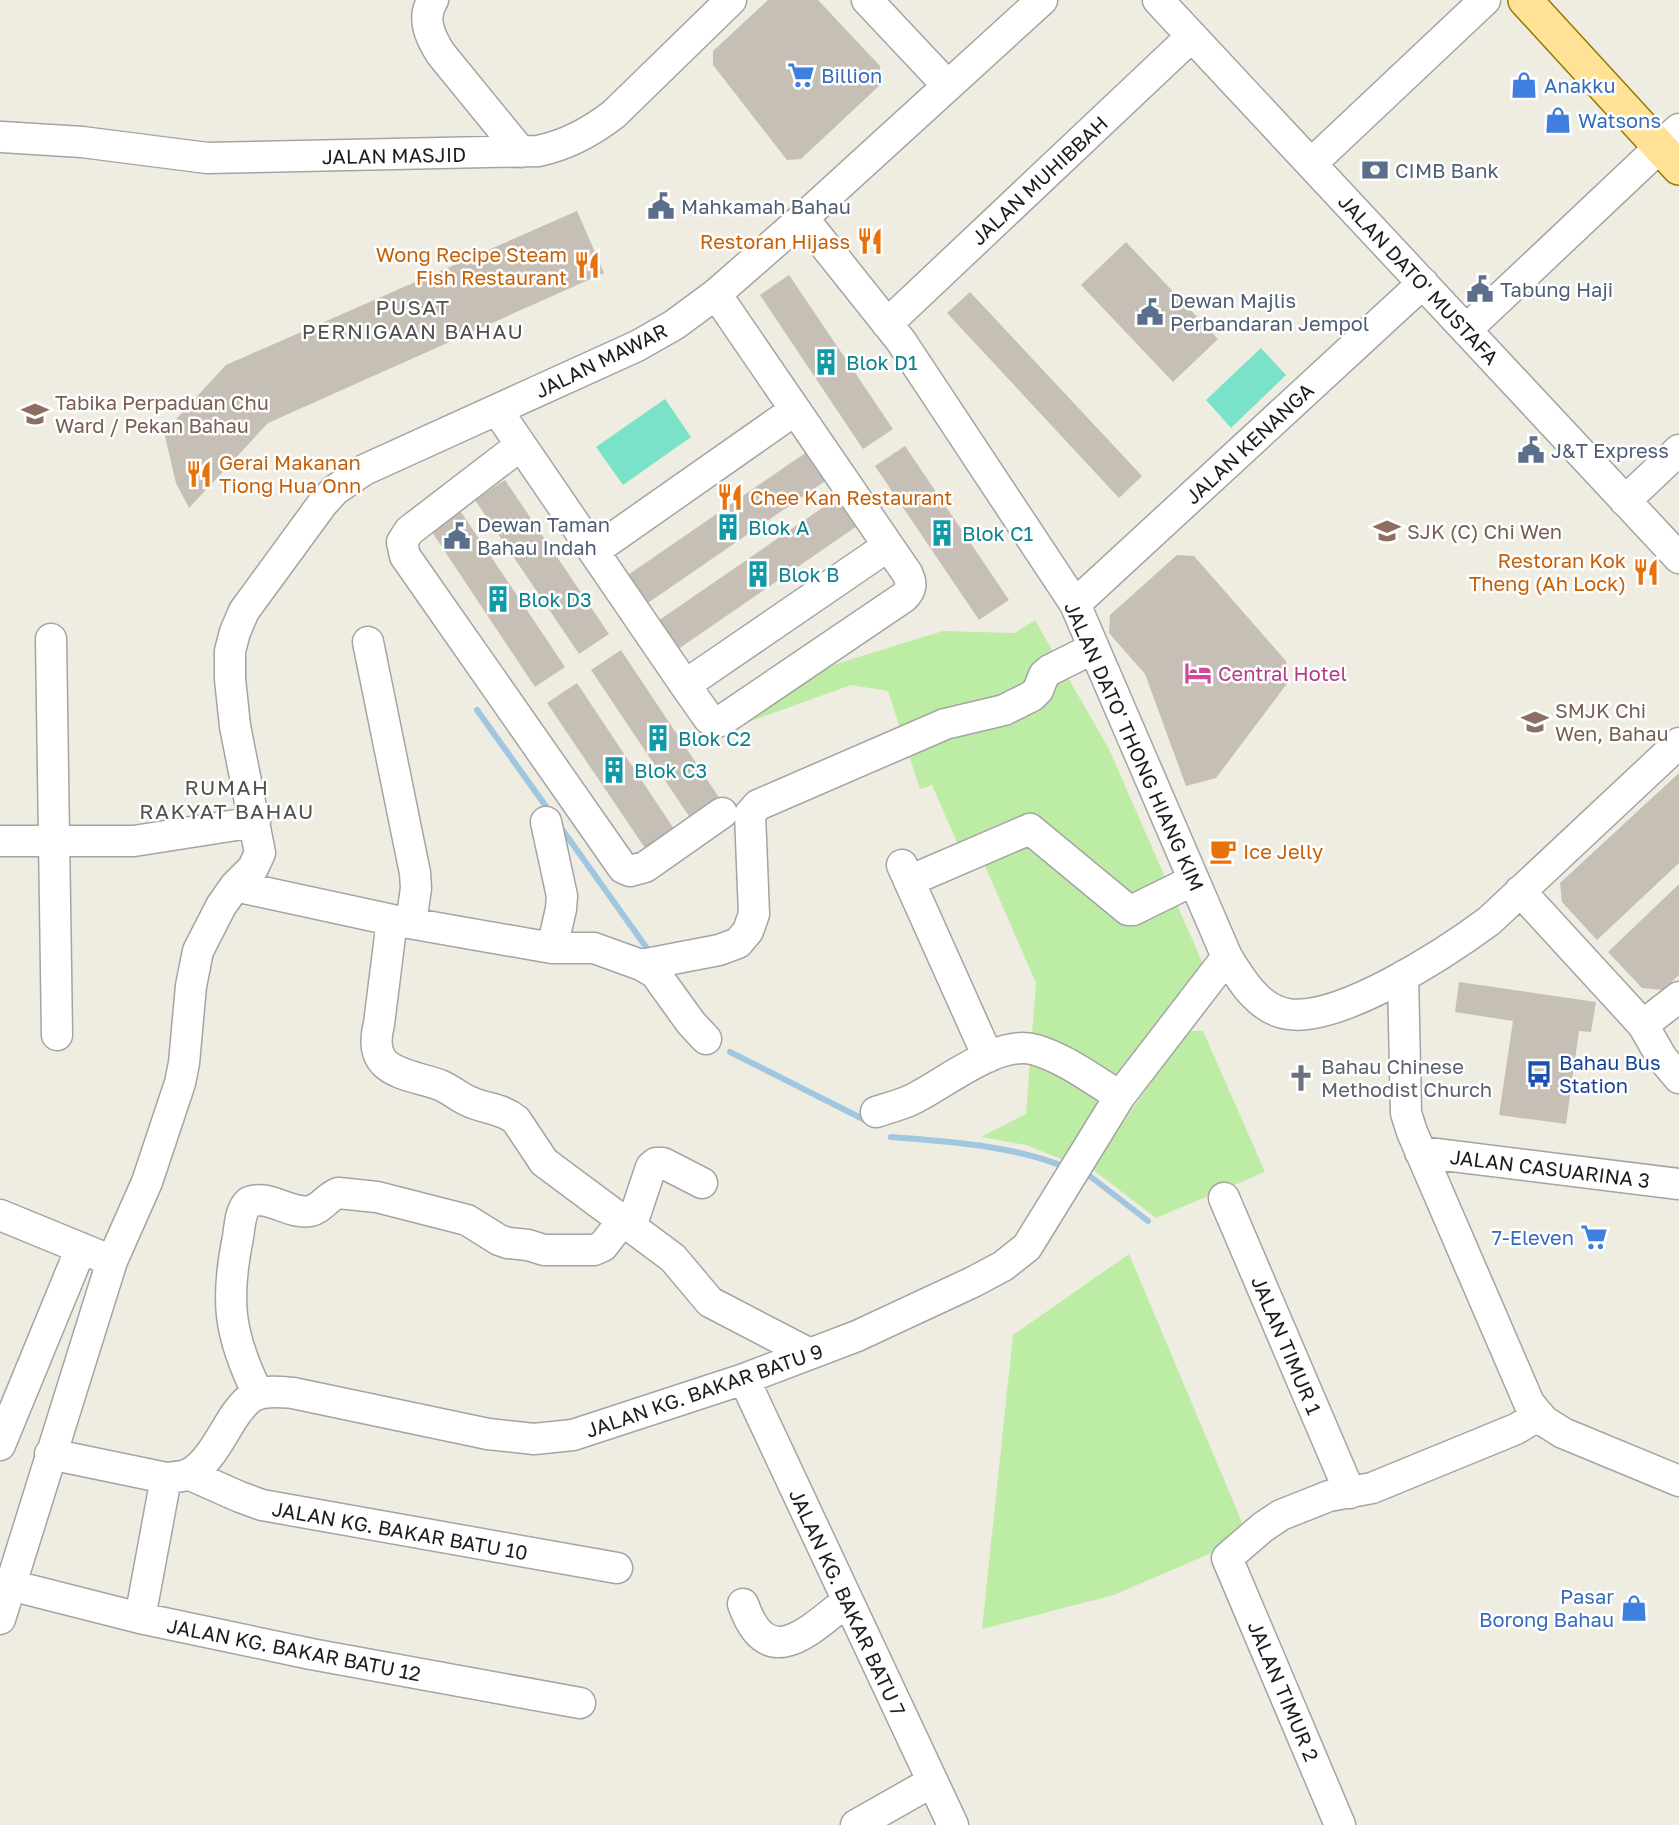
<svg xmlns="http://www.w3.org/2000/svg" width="1679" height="1825" font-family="'Golos Text',sans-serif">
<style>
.grass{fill:#bdeca5}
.pitch{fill:#7be2ca}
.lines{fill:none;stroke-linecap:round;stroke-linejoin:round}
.stream{stroke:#a0c7df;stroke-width:6}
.building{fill:#c6bfb5}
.minor-casing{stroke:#a4a4a4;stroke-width:33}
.major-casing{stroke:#957a00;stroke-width:36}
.minor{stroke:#fff;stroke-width:30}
.major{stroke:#ffe296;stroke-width:33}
.labels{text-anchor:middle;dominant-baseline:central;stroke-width:5;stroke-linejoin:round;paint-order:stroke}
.shop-label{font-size:20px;fill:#366cbe;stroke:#fff;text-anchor:start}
.street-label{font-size:20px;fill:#1d1d1d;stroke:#fff}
.service-label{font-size:20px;fill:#4e5e75;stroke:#fff;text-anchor:start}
.food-label{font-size:20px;fill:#c56008;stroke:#fff;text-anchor:end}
.culture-label{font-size:20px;fill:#0d838f;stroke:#fff;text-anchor:start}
.education-label{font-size:20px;fill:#785e54;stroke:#fff;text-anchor:start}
.hotel-label{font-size:20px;fill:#b23c85;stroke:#fff;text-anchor:start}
.transit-label{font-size:20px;fill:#164399;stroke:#fff;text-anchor:start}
.worship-label{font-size:20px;fill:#5b616d;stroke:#fff;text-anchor:start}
.neighbourhood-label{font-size:21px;letter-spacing:1.5px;fill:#505050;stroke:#fff}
</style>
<rect width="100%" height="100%" fill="#efece2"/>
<path class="grass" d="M1035 620 1109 749 1203 964 1066 1161 1026 1145 981 1137 1026 1114 1036 983 983 861 968 867 932 785 920 789 888 691 851 685 729 729 784 692 836 664 943 631 1015 633Z
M1185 1031H1203L1265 1172 1156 1218 1092 1169Z
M1129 1254 1244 1527 1223 1548 1114 1595 982 1629 1013 1335Z"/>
<path class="pitch" d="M1261 348 1286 375 1231 428 1206 400Z
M665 399 691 437 623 485 596 447Z"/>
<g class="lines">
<path class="stream" d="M477 710 550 812
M559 825 651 954
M730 1052 871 1123
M891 1137C951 1142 1011 1145 1068 1168
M1083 1174 1091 1177 1148 1221"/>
</g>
<path class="building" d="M768 0H818L880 66V85L801 159 787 160 713 65V51Z
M577 211 604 273 268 423 189 508 176 483 164 432 226 365Z
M1126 242 1218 339 1173 382 1081 285Z
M789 275 893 429 863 449 760 295Z
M970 292 1142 476 1119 498 947 313Z
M905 446 1009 600 979 620 875 466Z
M811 449 831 477 645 605 625 577Z
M505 480 609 634 579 654 475 500Z
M841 495 860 524 674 652 655 623Z
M461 512 565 667 535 687 432 532Z
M1177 555 1194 556 1286 661 1289 681 1216 778 1186 786 1145 674 1109 633 1110 615Z
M621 650 724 805 695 825 591 670Z
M577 683 680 838 651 857 547 703Z
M1679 773V863L1597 940 1562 902 1560 883Z
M1679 884V975L1663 990 1642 988 1608 952Z
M1459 982 1596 1002 1591 1032 1579 1031 1566 1124 1499 1115 1513 1021 1455 1012Z"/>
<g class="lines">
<defs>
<path id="minor" d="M433 0C421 18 430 37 441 54L521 152
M867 0 947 85
M1158 0 1679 558
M2 137 82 142 207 158 538 151C567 145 591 132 614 114L731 0
M1311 164 1485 0
M803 218 901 341 1075 604 1227 957C1241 980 1259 1010 1288 1014 1341 1022 1447 952 1489 921L1679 743
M887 324 1192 36
M1466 330 1679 129
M497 410 685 685 888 546
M521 445 409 531 402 542 405 556 623 868 630 871 645 867 722 813
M1625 501 1679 450
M594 551 795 410
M1075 604 1423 283
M51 639 57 1035
M368 642 415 873 416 888 411 923
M685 685 709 719 715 722 721 721 904 597C912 589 912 583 907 573L716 294
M546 822 562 896 561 909 552 948
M0 841H134L255 822
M902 865 988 1057
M909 881 1030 829 1128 910H1133L1194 880
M235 886 392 920 552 948H594L641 965 655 973 691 1023 706 1039
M1520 891 1643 1025 1662 1058 1679 1078
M392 920 379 1024C366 1074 406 1073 440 1085 452 1090 461 1099 473 1103 488 1109 503 1109 516 1120L544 1162 673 1258 710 1302 810 1354
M641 965 719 950 738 943 748 931 754 914 750 814 758 805 945 724 1004 710 1032 696 1038 690 1044 675 1050 670 1094 648
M1403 976 1406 1113 1412 1132 1529 1403 1544 1421 1563 1433 1679 1481
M1643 1025 1679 997
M876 1112C888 1108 900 1105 911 1100 945 1084 998 1038 1036 1050 1066 1059 1093 1080 1120 1096
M1420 1152 1679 1184
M1224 1198 1350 1493
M0 1215 100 1256
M631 1227 651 1167 656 1163H663L702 1183
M744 1379 953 1825
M258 1394C229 1335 225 1301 238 1237 240 1225 240 1210 249 1202 269 1194 290 1215 310 1211 321 1209 327 1197 338 1193L377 1197 467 1220 499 1240 508 1243 528 1245 544 1250H594L603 1246 622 1221
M0 1445 81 1248
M50 1454 166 1478C173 1477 182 1477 189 1474 212 1461 223 1431 238 1411 243 1405 248 1398 256 1395 267 1390 281 1392 293 1393L488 1434 534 1439 573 1435 744 1379 857 1336 973 1282 1003 1266 1027 1247 1120 1096 1227 957
M188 1474 240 1497 262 1505 617 1568
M10 1585 140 1618 311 1654 580 1703
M743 1604C768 1675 810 1630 847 1601
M140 1618 166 1478
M0 1619 112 1261 147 1182 180 1083 184 1063 191 986 198 951 221 906 235 886 253 868 260 853 235 726 230 679V651L235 632 244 611 323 503 335 490 364 470 637 346 674 325 716 294 803 218 1042 0
M856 1825 932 1782
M1340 1825 1227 1558 1263 1527 1281 1515 1329 1496 1372 1488 1516 1429 1539 1415"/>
<path id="major" d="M1525 0 1679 168"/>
</defs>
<use href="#minor" class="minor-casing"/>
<use href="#major" class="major-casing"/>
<use href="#minor" class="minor"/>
<use href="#major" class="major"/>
</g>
<defs>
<symbol id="supermarket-bare" viewBox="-9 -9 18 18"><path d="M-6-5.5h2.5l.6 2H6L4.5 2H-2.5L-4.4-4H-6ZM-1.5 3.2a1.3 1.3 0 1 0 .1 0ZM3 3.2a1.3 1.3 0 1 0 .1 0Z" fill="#3f7fe0" stroke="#fff" stroke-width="2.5" paint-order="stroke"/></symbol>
<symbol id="shop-bare" viewBox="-9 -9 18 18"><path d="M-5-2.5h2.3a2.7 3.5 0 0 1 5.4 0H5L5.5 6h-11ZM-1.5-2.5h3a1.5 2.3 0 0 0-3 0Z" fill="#3f7fe0" stroke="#fff" stroke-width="2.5" paint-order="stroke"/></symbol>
<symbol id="bank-bare" viewBox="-9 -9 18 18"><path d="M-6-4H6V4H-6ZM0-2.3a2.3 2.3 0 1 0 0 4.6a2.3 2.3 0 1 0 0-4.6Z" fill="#5c6f8a" stroke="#fff" stroke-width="2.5" paint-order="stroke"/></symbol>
<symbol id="civic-bare" viewBox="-9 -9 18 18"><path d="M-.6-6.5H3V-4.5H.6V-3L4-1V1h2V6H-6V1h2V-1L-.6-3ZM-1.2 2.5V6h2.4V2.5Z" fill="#5c6f8a" stroke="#fff" stroke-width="2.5" paint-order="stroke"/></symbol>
<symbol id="restaurant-bare" viewBox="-9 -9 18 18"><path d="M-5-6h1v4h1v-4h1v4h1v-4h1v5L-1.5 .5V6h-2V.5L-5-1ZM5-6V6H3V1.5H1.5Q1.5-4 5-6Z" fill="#e8710a" stroke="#fff" stroke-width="2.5" paint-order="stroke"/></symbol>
<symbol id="building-bare" viewBox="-9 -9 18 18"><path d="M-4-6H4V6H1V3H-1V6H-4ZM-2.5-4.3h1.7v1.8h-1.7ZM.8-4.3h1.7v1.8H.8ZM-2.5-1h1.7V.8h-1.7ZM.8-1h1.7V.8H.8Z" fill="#0f9aa8" stroke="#fff" stroke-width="2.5" paint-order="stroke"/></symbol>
<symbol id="school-bare" viewBox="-9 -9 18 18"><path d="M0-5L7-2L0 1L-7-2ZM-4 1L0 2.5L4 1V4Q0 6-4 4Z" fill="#8d6e63" stroke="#fff" stroke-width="2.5" paint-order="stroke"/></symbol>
<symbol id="hotel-bare" viewBox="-9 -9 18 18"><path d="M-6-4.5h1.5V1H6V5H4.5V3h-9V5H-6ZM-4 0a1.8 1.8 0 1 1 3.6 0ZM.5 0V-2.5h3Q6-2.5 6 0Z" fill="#d1479c" stroke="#fff" stroke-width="2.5" paint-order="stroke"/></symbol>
<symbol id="cafe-bare" viewBox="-9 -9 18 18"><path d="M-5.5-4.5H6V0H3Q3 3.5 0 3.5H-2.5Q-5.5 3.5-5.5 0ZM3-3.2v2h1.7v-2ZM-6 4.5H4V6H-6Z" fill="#e8710a" stroke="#fff" stroke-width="2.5" paint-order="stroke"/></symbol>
<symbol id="bus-bare" viewBox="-9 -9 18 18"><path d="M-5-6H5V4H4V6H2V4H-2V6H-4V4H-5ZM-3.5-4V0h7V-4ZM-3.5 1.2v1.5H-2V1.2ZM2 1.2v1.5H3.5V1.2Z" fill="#1a4fb4" stroke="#fff" stroke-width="2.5" paint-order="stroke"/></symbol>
<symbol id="church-bare" viewBox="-9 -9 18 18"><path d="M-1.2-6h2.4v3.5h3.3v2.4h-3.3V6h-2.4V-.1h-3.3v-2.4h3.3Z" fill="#6b7280" stroke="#fff" stroke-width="2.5" paint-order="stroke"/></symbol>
</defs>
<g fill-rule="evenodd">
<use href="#supermarket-bare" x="782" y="56" width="38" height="38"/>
<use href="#shop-bare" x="1505" y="66" width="38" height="38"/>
<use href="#shop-bare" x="1539" y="101" width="38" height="38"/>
<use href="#bank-bare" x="1356" y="151" width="38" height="38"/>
<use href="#civic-bare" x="642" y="187" width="38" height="38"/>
<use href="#restaurant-bare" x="851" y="222" width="38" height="38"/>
<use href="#restaurant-bare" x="568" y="246" width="38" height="38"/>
<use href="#civic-bare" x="1461" y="270" width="38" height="38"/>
<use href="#civic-bare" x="1131" y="293" width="38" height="38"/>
<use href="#building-bare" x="807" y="343" width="38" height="38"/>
<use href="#school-bare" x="16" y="395" width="38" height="38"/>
<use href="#civic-bare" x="1512" y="431" width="38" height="38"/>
<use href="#restaurant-bare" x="180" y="455" width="38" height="38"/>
<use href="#restaurant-bare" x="711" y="478" width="38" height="38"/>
<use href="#building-bare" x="709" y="508" width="38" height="38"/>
<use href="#school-bare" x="1368" y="512" width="38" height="38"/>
<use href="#building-bare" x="923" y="514" width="38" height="38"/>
<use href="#civic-bare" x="438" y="517" width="38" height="38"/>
<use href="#restaurant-bare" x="1627" y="553" width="38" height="38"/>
<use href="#building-bare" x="739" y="555" width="38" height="38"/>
<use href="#building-bare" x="479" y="580" width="38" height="38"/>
<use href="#hotel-bare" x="1179" y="654" width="38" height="38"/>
<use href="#school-bare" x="1516" y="703" width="38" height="38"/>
<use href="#building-bare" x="639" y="719" width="38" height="38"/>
<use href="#building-bare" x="595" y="751" width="38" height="38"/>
<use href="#cafe-bare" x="1204" y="832" width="38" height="38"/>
<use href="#bus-bare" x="1520" y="1055" width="38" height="38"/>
<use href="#church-bare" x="1282" y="1059" width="38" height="38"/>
<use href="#supermarket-bare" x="1575" y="1218" width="38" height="38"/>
<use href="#shop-bare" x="1615" y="1589" width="38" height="38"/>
</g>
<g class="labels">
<g class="shop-label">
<text x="821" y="75">Billion</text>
<text x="1544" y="85">Anakku</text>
<text x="1578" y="120">Watsons</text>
<text x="1574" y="1237" text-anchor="end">7-Eleven</text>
<text x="1614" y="1596" text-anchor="end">Pasar<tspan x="1614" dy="23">Borong Bahau</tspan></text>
</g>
<g class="street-label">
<text transform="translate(394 155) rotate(-1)">JALAN MASJID</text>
<text transform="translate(1039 180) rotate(-43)">JALAN MUHIBBAH</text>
<text transform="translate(1419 279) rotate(47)">JALAN DATO' MUSTAFA</text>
<text transform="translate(601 360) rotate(-26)">JALAN MAWAR</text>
<text transform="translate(1249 443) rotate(-43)">JALAN KENANGA</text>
<text transform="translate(1135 746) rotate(66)">JALAN DATO' THONG HIANG KIM</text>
<text transform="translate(1550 1168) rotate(7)">JALAN CASUARINA 3</text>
<text transform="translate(1287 1345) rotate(67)">JALAN TIMUR 1</text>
<text transform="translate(704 1390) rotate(-19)">JALAN KG. BAKAR BATU 9</text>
<text transform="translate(400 1530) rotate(10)">JALAN KG. BAKAR BATU 10</text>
<text transform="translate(848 1602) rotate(65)">JALAN KG. BAKAR BATU 7</text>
<text transform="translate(294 1649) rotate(11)">JALAN KG. BAKAR BATU 12</text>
<text transform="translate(1284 1691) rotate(67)">JALAN TIMUR 2</text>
</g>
<g class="service-label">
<text x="1395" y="170">CIMB Bank</text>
<text x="681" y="206">Mahkamah Bahau</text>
<text x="1500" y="289">Tabung Haji</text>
<text x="1170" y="300">Dewan Majlis<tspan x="1170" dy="23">Perbandaran Jempol</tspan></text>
<text x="1551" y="450">J&amp;T Express</text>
<text x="477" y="524">Dewan Taman<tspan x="477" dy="23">Bahau Indah</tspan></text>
</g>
<g class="food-label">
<text x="850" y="241">Restoran Hijass</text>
<text x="567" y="254">Wong Recipe Steam<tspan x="567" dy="23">Fish Restaurant</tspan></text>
<text x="219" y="462" text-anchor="start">Gerai Makanan<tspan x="219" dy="23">Tiong Hua Onn</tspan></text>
<text x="750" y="497" text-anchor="start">Chee Kan Restaurant</text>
<text x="1626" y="560">Restoran Kok<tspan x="1626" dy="23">Theng (Ah Lock)</tspan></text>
<text x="1243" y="851" text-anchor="start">Ice Jelly</text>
</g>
<g class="culture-label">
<text x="846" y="362">Blok D1</text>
<text x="748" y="527">Blok A</text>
<text x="962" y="533">Blok C1</text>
<text x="778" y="574">Blok B</text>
<text x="518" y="599">Blok D3</text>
<text x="678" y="738">Blok C2</text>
<text x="634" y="770">Blok C3</text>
</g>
<g class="education-label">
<text x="55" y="402">Tabika Perpaduan Chu<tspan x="55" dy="23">Ward / Pekan Bahau</tspan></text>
<text x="1407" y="531">SJK (C) Chi Wen</text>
<text x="1555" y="710">SMJK Chi<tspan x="1555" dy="23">Wen, Bahau</tspan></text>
</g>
<g class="hotel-label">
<text x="1218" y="673">Central Hotel</text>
</g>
<g class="transit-label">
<text x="1559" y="1062">Bahau Bus<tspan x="1559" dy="23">Station</tspan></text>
</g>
<g class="worship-label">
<text x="1321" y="1066">Bahau Chinese<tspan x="1321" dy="23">Methodist Church</tspan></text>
</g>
<g class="neighbourhood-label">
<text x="413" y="307">PUSAT<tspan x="413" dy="24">PERNIGAAN BAHAU</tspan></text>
<text x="227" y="787">RUMAH<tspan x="227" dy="24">RAKYAT BAHAU</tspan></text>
</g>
</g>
</svg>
